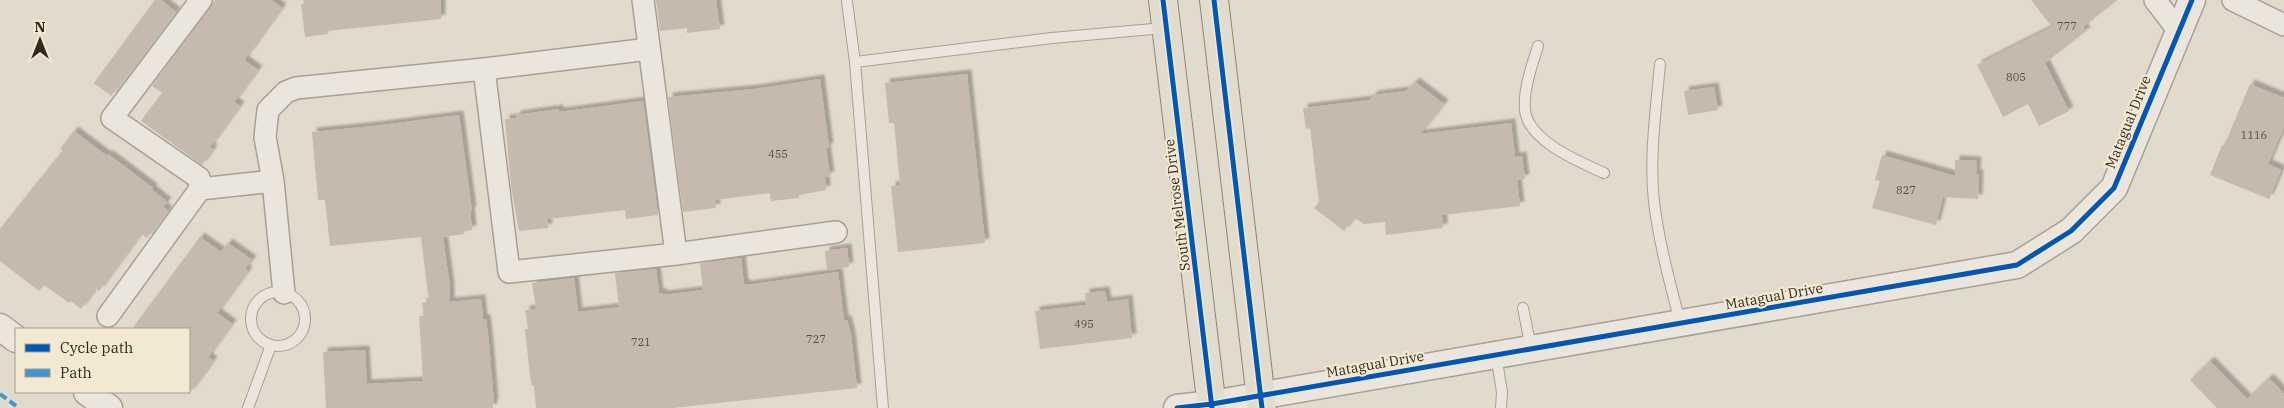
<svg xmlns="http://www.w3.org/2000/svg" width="2284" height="408" font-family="'IBM Plex Serif',serif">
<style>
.building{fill:#c6b9ad;filter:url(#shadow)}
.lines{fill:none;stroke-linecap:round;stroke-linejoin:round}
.service-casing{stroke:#a7a096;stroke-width:12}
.minor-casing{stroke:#a7a096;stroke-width:24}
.tertiary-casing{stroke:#a7a096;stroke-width:29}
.primary-casing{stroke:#8d857c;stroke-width:30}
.service{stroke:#eae6de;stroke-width:10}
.minor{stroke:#eae6de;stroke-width:21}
.tertiary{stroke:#eae6de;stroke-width:26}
.primary{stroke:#e2dccf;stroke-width:28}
.quiet{stroke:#3e96d5;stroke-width:4;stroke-dasharray:8 4;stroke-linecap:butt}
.cycleway-casing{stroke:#f3e9d2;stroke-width:8}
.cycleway{stroke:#0057b8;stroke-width:5}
.labels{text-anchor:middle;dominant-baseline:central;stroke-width:4.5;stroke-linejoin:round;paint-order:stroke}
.number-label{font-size:11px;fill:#594d42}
.street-label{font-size:14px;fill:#35291e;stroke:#f3e9d2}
</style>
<defs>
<filter id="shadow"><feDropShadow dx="4.5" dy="-4.5" stdDeviation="1" flood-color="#0004"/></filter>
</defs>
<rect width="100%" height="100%" fill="#e2dacc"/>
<path class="building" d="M155 0H161L176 12 111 96 94 83Z
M215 0H271L282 8 244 60 258 70 234 102 240 106 210 147 213 149 202 165 141 121 162 93 152 86Z
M303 0H441V19L327 31 328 34 305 37 301 4H304Z
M656 0H716L720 29 687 33V28L660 31Z
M2031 0H2117L2083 27 2086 31 2045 63 2069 111 2039 126 2028 104 2003 117 1977 65 2052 27Z
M967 74 985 243 898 252 891 186 900 185 894 123H889L885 83Z
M820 79 829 147 826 148 830 176 825 177 826 190 799 195V198L771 201 770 193 715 200 716 208 683 212 668 97 755 89Z
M1415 82 1444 104 1420 134 1511 123 1515 157 1522 156 1525 179 1517 180 1520 206 1443 215V228L1386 235 1385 222 1364 224 1355 218 1344 231 1314 208 1319 202 1310 128 1306 129 1303 108 1369 100 1374 95 1406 91Z
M2250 84 2284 98V126L2268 164 2281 170 2269 199 2210 175 2222 145 2224 146Z
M1714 87 1718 110 1688 115 1684 91Z
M643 101 658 215 626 219 625 210 582 215 547 219 548 228 519 231 511 186 505 119 516 118V115L559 109V112Z
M459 115 472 211H470L472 230 464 231V234L443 237 450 287V302L481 299 483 319H486L489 344 494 403H493V408H326L323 352 365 350 367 384 423 381 419 316H424L422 303 429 302 421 237 330 246 325 200H318L312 132 374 126Z
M74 131 107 156 108 154 153 188 152 190 167 202 163 207 168 211 147 238 141 234 99 291 96 288 81 309 71 301 69 303 44 285 39 291 0 261V229L63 150 60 149Z
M1882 155 1955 176V160L1977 161 1976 174H1979L1978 199 1943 197 1936 225 1872 208 1880 181 1875 180Z
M200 237 221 252 228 243 252 260 245 269 248 271 217 313 232 324 208 357 213 361 189 394V329H132Z
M847 248 849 267 827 270 825 251Z
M741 258 744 284 747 285 838 272 844 320H847L851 335 857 388 673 408H536L534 386H532L530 376 525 329H528L525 310 536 309 532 283 574 278 578 312 619 307 615 273 656 269 659 293H663V295L703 290 700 263Z
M1105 291 1107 302 1128 299 1132 338 1040 349 1035 311 1086 305 1085 293Z
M2210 361 2247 399 2269 378 2284 394V408H2217L2190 380Z"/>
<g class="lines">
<defs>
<path id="service" d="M847 2 855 62
M1538 46C1532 66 1523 89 1525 110 1528 141 1580 162 1604 173
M1660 64C1656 110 1649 157 1654 202 1659 243 1670 283 1680 322
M251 319a27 27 0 1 1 54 0a27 27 0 1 1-54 0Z
M1523 308 1531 348
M1496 355 1502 392 1501 408
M248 408 271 345
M883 408 855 62 1052 38 1164 28"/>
<path id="minor" d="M2155 0 2178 30
M2233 0 2284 25
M484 69 649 49
M273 181 265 137 268 110 286 92 296 88 484 69 509 272 676 254 643 0
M200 189 199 178 112 118 201 0
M676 254 836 232
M108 316 200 189 273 181 284 293"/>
<path id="tertiary" d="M0 327 16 339
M87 392 109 408
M1177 408 1212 404 2017 265 2071 231 2114 188 2192 0"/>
<path id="primary" d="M1163 0 1212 408
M1214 0 1262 408"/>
</defs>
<use href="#service" class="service-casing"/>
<use href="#minor" class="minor-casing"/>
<use href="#tertiary" class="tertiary-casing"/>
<use href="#primary" class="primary-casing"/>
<use href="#service" class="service"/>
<use href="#minor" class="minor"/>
<use href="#tertiary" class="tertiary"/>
<use href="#primary" class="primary"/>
<path class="quiet" d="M0 394 19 408"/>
<defs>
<path id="cycleway" d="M1163 0 1212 408
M1214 0 1262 408
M1177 408 1212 404 2017 265 2071 231 2114 188 2192 0"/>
</defs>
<use href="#cycleway" class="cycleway-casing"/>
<use href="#cycleway" class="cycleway"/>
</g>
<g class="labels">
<g class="number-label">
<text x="2067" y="26">777</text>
<text x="2016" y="77">805</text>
<text x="2254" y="135">1116</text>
<text x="778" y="154">455</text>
<text x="1906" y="190">827</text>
<text x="1084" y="324">495</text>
<text x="816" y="339">727</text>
<text x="641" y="342">721</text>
</g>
<g class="street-label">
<text transform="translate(2128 122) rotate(-68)">Matagual Drive</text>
<text transform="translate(1177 205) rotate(-97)">South Melrose Drive</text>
<text transform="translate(1774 296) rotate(-10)">Matagual Drive</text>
<text transform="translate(1375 364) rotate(-10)">Matagual Drive</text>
</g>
</g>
<rect x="15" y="328" width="175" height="65" fill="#f3e9d2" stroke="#a79c8a"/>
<rect x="25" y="344" width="25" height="8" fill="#0057b8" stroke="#a79c8a"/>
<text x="60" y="353" font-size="15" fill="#35291e">Cycle path</text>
<rect x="25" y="369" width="25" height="8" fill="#3e96d5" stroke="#a79c8a"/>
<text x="60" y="378" font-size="15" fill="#35291e">Path</text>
<g transform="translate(40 40)" stroke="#f3e9d2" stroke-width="4" paint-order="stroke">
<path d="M0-4L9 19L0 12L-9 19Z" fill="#35291e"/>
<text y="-8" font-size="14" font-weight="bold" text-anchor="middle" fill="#35291e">N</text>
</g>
</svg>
